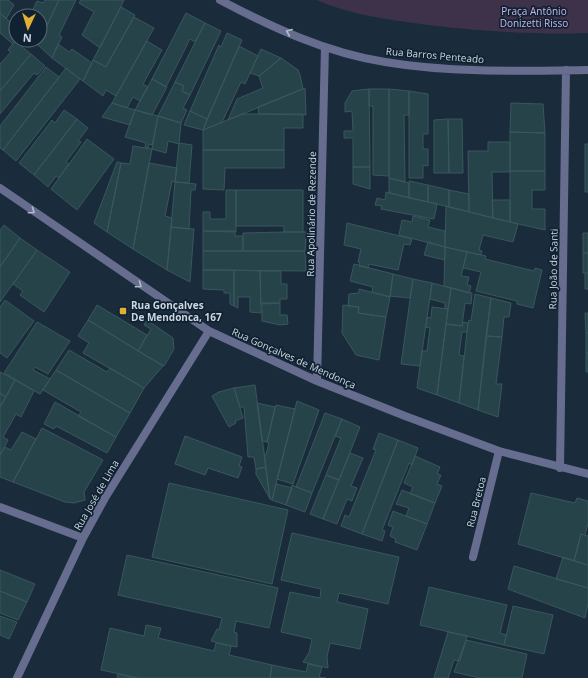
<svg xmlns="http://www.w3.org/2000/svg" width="588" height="678" font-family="'Open Sans',sans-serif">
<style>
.green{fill:#3e314a}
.building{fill:#264349;stroke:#39575d}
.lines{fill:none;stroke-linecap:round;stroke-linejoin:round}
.street{stroke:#676d8f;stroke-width:8}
.oneway{stroke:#b3bccc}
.poi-dot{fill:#e0b034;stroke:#102231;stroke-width:1.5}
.labels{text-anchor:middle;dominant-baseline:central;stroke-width:3.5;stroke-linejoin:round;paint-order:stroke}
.park-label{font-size:10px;fill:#cfb2ec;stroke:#102231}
.street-label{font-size:10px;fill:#ccd7e1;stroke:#102231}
.poi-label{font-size:10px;font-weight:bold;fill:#ccd7e1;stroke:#102231;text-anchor:start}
</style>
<rect width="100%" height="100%" fill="#1a2c3b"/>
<path class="green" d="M316 0H588V33C534 35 481 31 428 25 389 20 352 15 316 0Z"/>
<path class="building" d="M0 0H8L14 5 6 19 0 13Z
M45 0H59L44 31 40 29V16H30L37 1 43 3Z
M59 0H76L59 35 62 37 52 58 38 45Z
M81 0H124L100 48 82 35 94 12 79 3Z
M121 7 135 15 106 67 93 60Z
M0 13 16 27V40L13 44 0 33Z
M186 13 205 23 195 42 190 39 166 87 152 79Z
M134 17 154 28 116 96 106 90 103 96 83 81 93 60 106 67Z
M205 23 221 31 190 95 182 91 184 86 175 82Z
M227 33 242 40 207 119 190 111 219 45 221 47Z
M15 41 31 54 0 91V64L11 52 8 50Z
M147 41 162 50 143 84 148 87 140 101 133 97 127 108 112 103Z
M58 44 69 52 72 49 92 63 83 81 52 58Z
M239 46 258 56 245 84 241 82 222 122 203 130Z
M261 49 281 58 259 76 250 73Z
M31 54 45 66 37 75 34 73 0 114V91Z
M281 58 298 70 300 75 303 89 228 120 237 99 263 88 259 76Z
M46 67 59 77 3 150 0 148V126Z
M66 68 80 79 16 161 3 150Z
M152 79 167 87 152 115 135 110Z
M175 82 184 86 182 91 190 95 183 108 187 110 181 123 158 116Z
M305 88 306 115 259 114 258 107Z
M369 89 370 167H353V138H344V131H353L352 111 345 112V103L352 91Z
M369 89H389V176L373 175V106H369Z
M389 89 409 91V115H404L405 182 389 178Z
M409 91 428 94V134H423V149H428V166L423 165V178H409Z
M112 103 135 110 130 125 102 117Z
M511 103 543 104 545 133 510 132Z
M64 110 77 119 34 175 19 163 52 120 55 123Z
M135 110 158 116 152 145 149 144 148 148 145 147 146 143 125 137Z
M190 111 207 119 203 130 184 125Z
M242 114H303V128H284V150H203V130Z
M158 116 181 123 179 144 168 141 166 153 152 149Z
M77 119 88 128 78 141 81 142 66 162 69 164 59 178 56 176 48 187 34 175Z
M448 119 449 173H434V120Z
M448 119H462L463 173H449Z
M510 132 545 133V171H510Z
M87 139 114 159 77 210 51 189Z
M488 142H510V172H492L493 218 469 212 468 151H488Z
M179 143 192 145 189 183 175 182Z
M585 144H588V192H585Z
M133 146 152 149 133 249 107 232 121 163 130 164Z
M203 150H284V168H225L224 190 203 189Z
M117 162 121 163 107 232 94 223Z
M149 163 177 168 175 182 172 181 165 216 172 218 167 270 133 249Z
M353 167H370V189L353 184Z
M510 171H545V190H532V209H545V230L510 222Z
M389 178 409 183V198L389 193Z
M409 181 428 185V202L409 198Z
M175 182 196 184 195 190H191L189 229 171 227Z
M428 185 449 190V207L428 202Z
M226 190H236V232L203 231V212H210V219H226Z
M236 190H303V232H284V226H236Z
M449 190 469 194V212L449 207Z
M386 192 437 204 434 219 381 209 382 206 375 205 377 198 385 200Z
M492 200H510V222L493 218Z
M446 206 518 224 513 242 483 235 479 250 482 251 481 255 445 247Z
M413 216 430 220 428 227 445 231V247L399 235 402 220 412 222Z
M347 223 412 239 410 245 404 244 398 270 369 264 368 268 359 266 360 262H358L361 249 344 245Z
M4 225 20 238 0 267V230Z
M171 227 194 229 190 282 167 270Z
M203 231H235V236H243V251H203Z
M284 232H306L305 251H243V233Z
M583 233H588V253H583Z
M20 238 37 250 0 302V267Z
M428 242 445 247V260L424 255Z
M445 247 467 252 461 276 469 277 467 285 471 286 469 293 444 286Z
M37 250 70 272 44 312 20 295 23 291 13 284Z
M203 251H305L306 271 203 270Z
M467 252 486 256 485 259 534 271 535 268 542 270 533 308 517 304V301L476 291 481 272 463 268Z
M583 253H588V273H583Z
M354 264 393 274 390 297 372 292 373 287 350 281Z
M203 270H234V306L230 304V293H224V290L203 289Z
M234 270 260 271 261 313 250 312V297H238V308L234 306Z
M260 271H281V284H287V299H280V303L261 304Z
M585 273H588V289H585Z
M393 274 413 279 410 298 390 296Z
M413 279 432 283 420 366 401 364Z
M432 283 451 288 448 309 445 308V303L430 299Z
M451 288 472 293 471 304 465 303 462 326 446 324Z
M359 289 390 297 386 317 358 313 359 307 348 306 349 294 359 293Z
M475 294 491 298 478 410 459 403 468 323 469 320 471 321Z
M491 298 511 303 509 317H504L502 337 486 336Z
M5 300 34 321 7 358 0 353V307Z
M262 303H280V315H287L288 324 280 325 262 321Z
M97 305 147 335 138 351 88 320Z
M343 305 359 307 358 313 386 317 379 360 356 355 342 333Z
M432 307 448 309 437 395 417 388 422 351H427L430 328 426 327 427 317 431 318Z
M585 313H588V333H586Z
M88 320 163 366 144 388 83 353 89 343 78 336Z
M147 320 173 338 174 349 164 366 138 351 151 329 144 325Z
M37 322 70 341 48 374 35 367 33 370 50 379 40 394 4 373Z
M463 322 468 323 467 332H462L459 355 464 356 459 403 437 395 446 324 462 326Z
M586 333H588V353H586Z
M486 336 502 337 496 384H502L498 417 478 410Z
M69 350 107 372 110 368 144 388 130 413 56 370Z
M586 353H588V372H586Z
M56 370 130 413 116 437 78 416 81 412 43 390Z
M0 372 15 380 6 397 0 393Z
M15 380 34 391 21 417 16 414 3 437 8 440 0 455V407Z
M255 385 266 467 256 469 254 457H248L244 407H240L234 388Z
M234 388 243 418 235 421 236 423 229 427 212 396 219 392Z
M0 393 6 397 0 407Z
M297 401 319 410 293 484 277 479Z
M55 402 116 437 107 453 56 426 54 429 44 424Z
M257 403 275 407 267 442 262 441Z
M276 405 295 409 272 500 270 499 264 455H266L269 443 267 442Z
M325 413 342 419 312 493 296 487Z
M342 419 360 427 339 480 326 475 341 438 335 436Z
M42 428 103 460 84 492 85 500 74 503 65 502 13 482Z
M22 432 36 439 13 482 0 477V455L5 447 11 450Z
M379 433 398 440 362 534 341 526 345 515 349 517 376 450 373 449Z
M185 436 242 457 239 466 242 467 238 478 208 468 205 475 175 464Z
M398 440 418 448 412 465 409 463 382 530 385 531 382 541 362 534Z
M350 453 363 458 351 486 357 488 352 501 347 499 337 524 323 519Z
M415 456 440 467 437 474 441 475 437 484 442 486 435 503 410 494 413 487 404 483Z
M266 467 270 499 256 474V469Z
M326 475 339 480 323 519 310 514Z
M169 483 288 510 272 584 152 557Z
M276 484 292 488 286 505 272 500Z
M292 485 312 493 305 512 286 505Z
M402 490 435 503 427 524 406 516 409 508 396 504Z
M531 493 575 503 577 498 588 501V523L585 535 581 534 574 561 518 544Z
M393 511 427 524 417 550 395 542 396 539 390 536 393 527 388 525Z
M292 533 399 557 388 604 339 593 337 602 368 609 360 649 330 643 327 657 328 668 303 662 309 653 312 639 281 632 290 592 320 598 321 589 281 580Z
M581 534 588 536V565L574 561Z
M127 555 278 588 269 628 236 621 234 632 237 633V647L231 646 211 641 217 629 219 630 222 618 118 595Z
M563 557 588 565V588L556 579Z
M514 566 588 588V604L585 618 508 589Z
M0 570 35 584 27 602 0 591Z
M429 587 507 605 500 633 506 635 504 645 420 625Z
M0 591 27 602 18 620 0 613Z
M513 606 553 615 544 654 504 645Z
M0 616 17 622 9 639 0 635Z
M146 625 161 628 158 638 214 651 216 643 231 646 229 655 272 665 270 678H138L101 670 110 628 144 636Z
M448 632 467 636 466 640 460 661 454 660 448 678H434Z
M466 640 527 654 522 678H480L454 672Z
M308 664 322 667 319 677 326 678H270L272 665 306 672Z
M118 674 138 678H117Z"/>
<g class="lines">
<path class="street" d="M220 0C271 27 327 53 385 62 451 73 521 71 588 70
M0 188 209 331 317 381 405 416 499 451 588 474
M317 381 325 47
M560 468 566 70
M0 507 83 538
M473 557 499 451
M17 678 83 538 105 498 209 331"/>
</g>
<defs><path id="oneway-chevron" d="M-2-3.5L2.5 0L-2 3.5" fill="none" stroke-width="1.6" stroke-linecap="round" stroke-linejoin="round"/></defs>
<g class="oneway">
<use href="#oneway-chevron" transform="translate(289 32) rotate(-157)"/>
<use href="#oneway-chevron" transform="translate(32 211) rotate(35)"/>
<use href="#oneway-chevron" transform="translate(139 285) rotate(35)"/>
</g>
<rect class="poi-dot" x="119" y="307" width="8" height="8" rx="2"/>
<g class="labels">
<g class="park-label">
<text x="534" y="11">Praça Antônio<tspan x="534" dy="12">Donizetti Risso</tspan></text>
</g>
<g class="street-label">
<text transform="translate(435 55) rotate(5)">Rua Barros Penteado</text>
<text transform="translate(311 214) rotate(-89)">Rua Apolinário de Rezende</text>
<text transform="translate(553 269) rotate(-89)">Rua João de Santi</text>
<text transform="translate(294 358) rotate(24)">Rua Gonçalves de Mendonça</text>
<text transform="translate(96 495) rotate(-60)">Rua José de Lima</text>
<text transform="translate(476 502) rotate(-76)">Rua Bretoa</text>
</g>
<g class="poi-label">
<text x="131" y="305">Rua Gonçalves<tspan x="131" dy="12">De Mendonca, 167</tspan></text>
</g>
</g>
<g transform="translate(28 28) rotate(184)"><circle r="19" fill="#102231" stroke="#5b6a77"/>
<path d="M0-3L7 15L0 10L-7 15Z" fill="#e0b034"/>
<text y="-6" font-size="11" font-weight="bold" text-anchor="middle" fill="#ccd7e1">N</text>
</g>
</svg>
